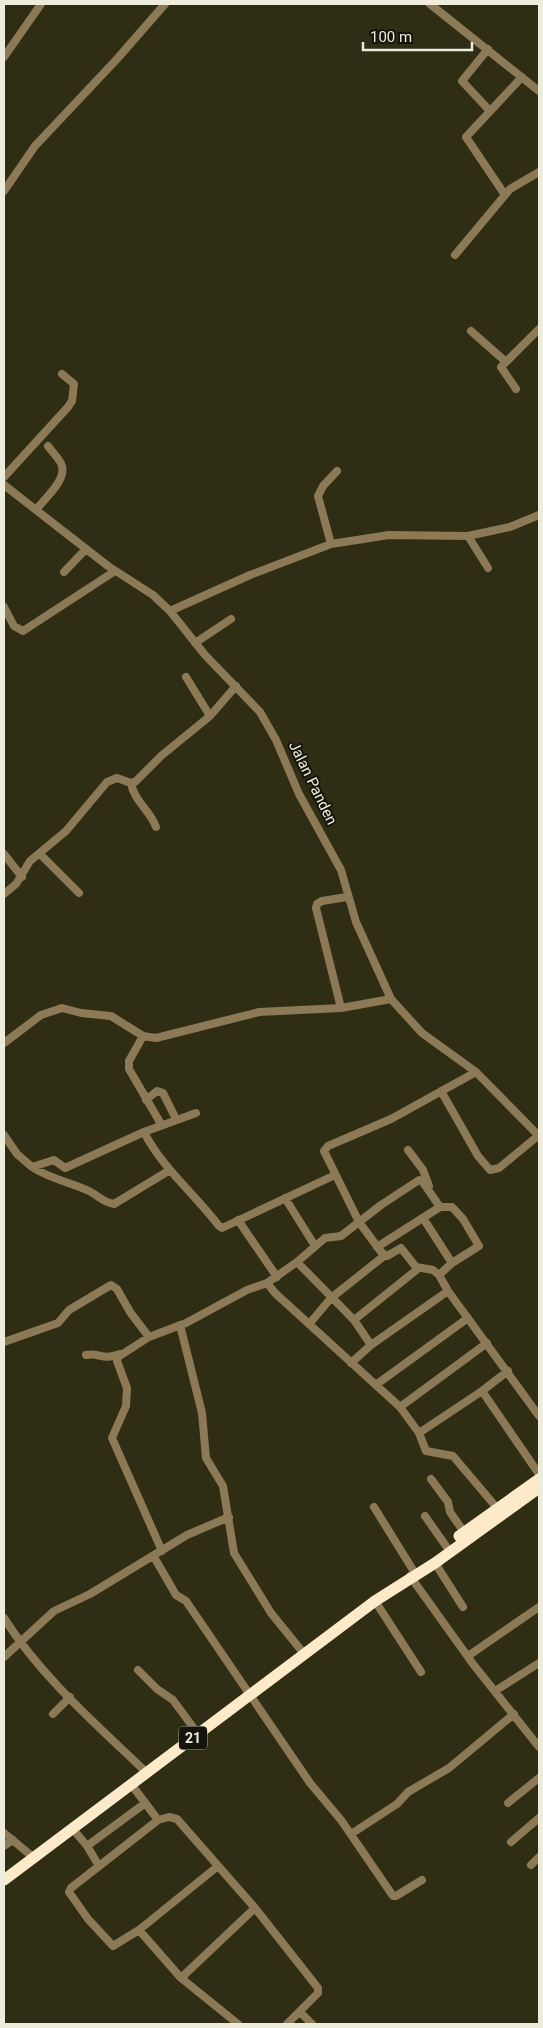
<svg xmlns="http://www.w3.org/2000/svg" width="543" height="2028" font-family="Roboto,sans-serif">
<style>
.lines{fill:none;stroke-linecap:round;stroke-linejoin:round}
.minor{stroke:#8c7a56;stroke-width:8}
.highway{stroke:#fdeac8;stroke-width:11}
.labels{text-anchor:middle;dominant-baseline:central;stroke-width:4;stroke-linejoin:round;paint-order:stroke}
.shield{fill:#16150b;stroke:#acac9e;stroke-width:1}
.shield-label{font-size:14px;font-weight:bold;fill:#edecdd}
.street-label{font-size:15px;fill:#edecdd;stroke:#16150b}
</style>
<rect width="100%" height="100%" fill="#302d15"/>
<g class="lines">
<path class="minor" d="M430 4 539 91
M488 49 462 81 489 110
M4 57 41 4
M4 191 35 146 117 59 165 4
M505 195 466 137 522 77
M455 255 510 189 539 172
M471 331 505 361
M516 389 501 367 539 329
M4 477 68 407 72 401 74 384 62 374
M4 485 108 566 153 595 170 611 205 655 260 712 276 740 299 794 341 870 356 922 391 999 422 1033 476 1072 539 1136
M36 510C44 499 66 481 62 466 60 459 52 452 48 446
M468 536 488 568
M331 544 318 496 323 486 337 471
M64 572 86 549
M4 607 14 626 23 631 115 571
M170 611 250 575 331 544 389 535 468 536 510 527 539 515
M195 643 231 619
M186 677 210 716
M131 783C134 801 150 810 156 827
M4 854 22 877
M40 854 79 893
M4 894 16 884 30 861 66 831 107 782 117 778 131 783 135 782 161 756 210 716 236 686
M341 1008 316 908 317 904 322 901 347 897
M143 1036 129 1061V1069L161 1124
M4 1043 41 1015 62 1008 81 1013 111 1016 143 1036 156 1038 259 1012 341 1008 391 999
M476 1072 391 1119 328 1146 324 1151 359 1222 382 1253 387 1256 401 1248 416 1267 433 1270 439 1275 448 1291 539 1416
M441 1091 478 1156 490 1170 499 1168 539 1135
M146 1100 157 1091 163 1093 176 1119
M144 1132C162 1168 195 1194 219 1226L222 1228 335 1175
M4 1135 17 1154 32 1167 54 1160 65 1168 144 1132 196 1113
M408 1150 423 1170 429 1186
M32 1167C50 1179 70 1182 89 1191 97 1195 104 1203 114 1204L170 1170
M285 1198 315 1246
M423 1218 452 1263
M238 1220 277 1277
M377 1247 440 1207H452L463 1219 479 1246 452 1263 439 1275
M297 1262 354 1320 371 1345
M267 1283 275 1293 400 1407 419 1433 426 1451 453 1456 497 1508
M354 1320 419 1268
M310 1323 331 1298 384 1256
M180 1325 202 1413 206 1458 223 1486 234 1553 271 1613 305 1655
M4 1342 58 1323 69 1310 111 1285 117 1289 130 1312 149 1337
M86 1355C100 1352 101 1361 120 1354
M351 1363 371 1345 448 1291
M377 1384 468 1318
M482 1391 539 1474
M400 1407 487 1343
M419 1433 482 1391 508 1371
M431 1479 448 1502 450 1512 464 1532
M374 1507 413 1570
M425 1516 446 1546
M162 1551 112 1438 126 1406 127 1388 117 1361 118 1357 149 1337 186 1323 247 1290 267 1283 297 1262 325 1238 341 1236 381 1205 419 1180 422 1181 440 1207
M154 1557 176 1595 186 1601 310 1783 341 1820 393 1896H396L422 1880
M435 1563 463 1607
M410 1576 473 1664 539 1747
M375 1601 421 1672
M4 1618C41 1677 97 1725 147 1773
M468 1656 539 1607
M4 1657 54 1611 90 1594 187 1535 229 1517
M138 1670 157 1689 173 1700 198 1734
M495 1691 539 1663
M53 1714 70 1697
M131 1784 158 1820
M508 1803 539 1778
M72 1828 87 1846 99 1866
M4 1833 33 1857
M351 1834 397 1804 408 1792 449 1768 514 1714
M511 1842 539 1818
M4 1846 13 1840
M87 1846 144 1804
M531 1865 539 1857
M218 1866 139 1930 113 1946 88 1919 69 1892 71 1888 158 1820 169 1817 177 1819 255 1908 318 1988V1993L287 2024
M139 1930 181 1978 238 2024
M181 1978 255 1908
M300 2012 312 2024"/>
<path class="highway" d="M459 1536 539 1479
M4 1880 375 1601 435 1563 539 1488"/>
</g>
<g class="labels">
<rect class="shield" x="179" y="1726.5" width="28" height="23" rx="4"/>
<g class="shield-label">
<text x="193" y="1738">21</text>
</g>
<g class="street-label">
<text transform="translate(313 783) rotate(64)">Jalan Panden</text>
</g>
</g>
<rect width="543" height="2028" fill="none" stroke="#edecdd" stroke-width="10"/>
<path d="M363 42v8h109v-8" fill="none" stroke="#edecdd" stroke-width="2.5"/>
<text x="370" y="42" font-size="15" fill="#edecdd" stroke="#16150b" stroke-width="4" paint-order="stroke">100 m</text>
</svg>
